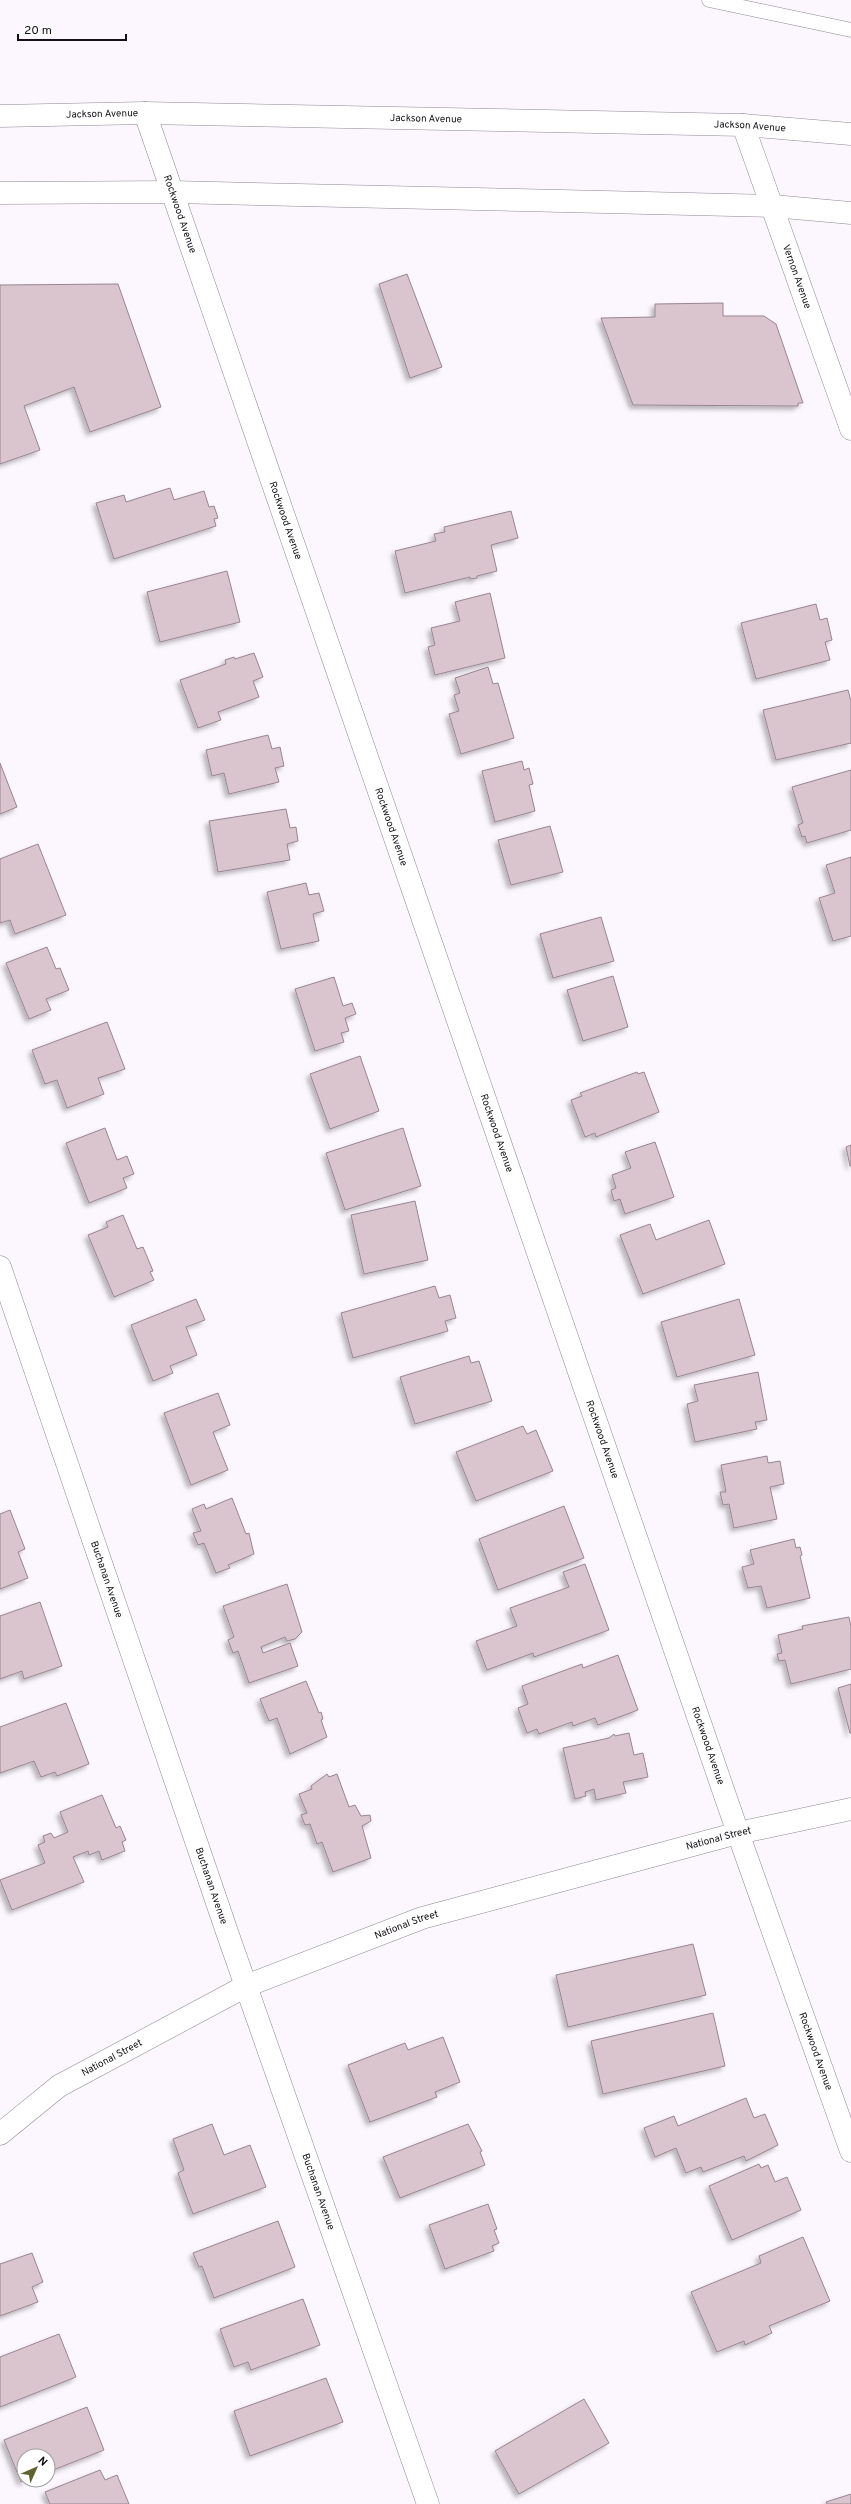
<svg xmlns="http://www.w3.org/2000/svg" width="851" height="2504" font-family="Overpass,sans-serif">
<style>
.building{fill:#dac5cf;stroke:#99858f;filter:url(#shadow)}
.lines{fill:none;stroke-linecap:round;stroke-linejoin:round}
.service-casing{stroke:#918696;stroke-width:15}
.minor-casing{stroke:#918696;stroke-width:23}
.secondary-casing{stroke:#918696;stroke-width:23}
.primary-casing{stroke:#918696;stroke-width:23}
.service{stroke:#fff;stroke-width:14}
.minor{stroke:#fff;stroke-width:22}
.secondary{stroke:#fff;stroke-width:22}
.primary{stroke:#fff;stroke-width:22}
.labels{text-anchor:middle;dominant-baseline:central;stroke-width:3.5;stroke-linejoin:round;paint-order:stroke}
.street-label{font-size:10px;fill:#141016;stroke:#fff}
</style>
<defs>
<filter id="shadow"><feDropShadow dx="-3.5" dy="3.5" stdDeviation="2" flood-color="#0004"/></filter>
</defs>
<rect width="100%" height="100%" fill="#fcf7fe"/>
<path class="building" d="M407 274 442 367 410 378 379 284Z
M118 284 161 407 90 432 74 387 24 406 40 450 0 464V285Z
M723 303V316H764L776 324 803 403H798V406L633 405 601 318 655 317V304Z
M170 488 174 500 204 491 209 507 214 506 218 518 214 519 216 526 114 559 96 503 124 495 126 502Z
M511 511 518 538 491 545 497 571 477 576V578L470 579V577L405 593 395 551 436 541 434 534 445 532 444 527Z
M227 571 240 622 160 642 147 592Z
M490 593 505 658 435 675 428 647 435 645 431 628 460 621 455 602Z
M816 604 820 620 827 618 832 640 825 642 830 660 756 679 741 623Z
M254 653 263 677 253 681 259 697 218 712 221 720 198 728 180 680 226 664 225 660 234 657 235 659Z
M488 667 493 684 498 683 514 738 461 754 449 714 459 711 454 695 460 693 455 678Z
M848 690 851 701V743L776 760 763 710Z
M268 735 272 749 280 747 284 766 275 768 279 782 229 794 224 773 212 776 206 750Z
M522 761 524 770 529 768 533 784 529 785 535 811 495 822 482 771Z
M0 763 17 807 0 814Z
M851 770V830L807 843 805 836 802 837 798 825 803 823 792 787Z
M286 809 290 828 296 827 298 841 287 844 290 860 218 872 209 821Z
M550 826 563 872 511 885 498 840Z
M38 844 66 915 15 934 10 920 0 923V859Z
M851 857V936L833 941 819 898 835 893 826 865Z
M306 883 309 895 319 893 324 911 313 914 319 941 281 949 267 892Z
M601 917 614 961 553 978 540 934Z
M47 947 56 969 60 968 69 990 46 999 51 1010 29 1019 6 963Z
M613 976 628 1027 583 1041 567 990Z
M334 977 343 1006 352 1003 356 1014 345 1018 349 1031 341 1033 344 1042 315 1051 295 989Z
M107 1022 125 1069 98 1078 104 1094 67 1108 57 1080 45 1084 32 1050Z
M360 1056 379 1111 330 1129 310 1074Z
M637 1072 638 1074 644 1072 659 1112 596 1137 595 1133 585 1137 571 1100 582 1096 580 1093Z
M105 1128 117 1160 127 1156 134 1174 123 1178 127 1188 89 1203 66 1143Z
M403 1128 421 1186 345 1210 326 1153Z
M655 1142 674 1197 625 1214 620 1199 614 1201 611 1190 616 1188 612 1175 631 1168 625 1152Z
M851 1145V1166H850L846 1147Z
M415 1201 428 1260 364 1274 351 1215Z
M123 1215 137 1249 143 1247 153 1271 150 1272 154 1280 114 1297 88 1235 108 1227 106 1222Z
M709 1220 725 1264 643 1294 620 1235 650 1224 656 1240Z
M435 1286 439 1298 450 1295 456 1318 445 1321 448 1331 353 1358 341 1313Z
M196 1299 205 1320 186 1327 197 1355 170 1366 173 1373 153 1381 131 1325Z
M739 1299 755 1355 677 1377 661 1322Z
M469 1356 471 1363 479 1361 492 1401 415 1424 400 1377Z
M758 1372 767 1420 755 1422 757 1429 695 1442 687 1404 698 1401 694 1385Z
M218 1393 230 1425 213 1432 228 1470 191 1485 164 1413Z
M523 1426 527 1434 536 1430 553 1471 476 1501 456 1452Z
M767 1456 768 1463 780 1461 784 1484 770 1487 777 1519 734 1528 729 1504 723 1505 720 1492H726L721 1465Z
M232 1498 246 1534 249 1533 254 1554 228 1565 230 1568 216 1573 204 1543 198 1545 193 1533 201 1531 192 1509 204 1504 206 1509Z
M564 1506 584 1558 498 1590 479 1539Z
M10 1510 25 1549 18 1552 28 1578 0 1589V1514Z
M794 1539 796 1548 800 1547 802 1555 800 1556 810 1598 767 1608 761 1586 748 1588 742 1567 754 1564 750 1550Z
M585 1564 609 1630 534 1657 533 1653 487 1670 476 1641 517 1626 510 1608 569 1587 563 1572Z
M287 1584 302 1632 295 1639 287 1641 285 1637 261 1647 263 1653 290 1643 298 1666 249 1683 238 1651 233 1653 228 1640 234 1637 223 1606Z
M40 1602 62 1666 24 1679 22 1671 0 1679V1616Z
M849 1617 851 1627V1669L791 1684 785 1660 779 1661 777 1654 782 1653 778 1635 803 1629 802 1626Z
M618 1655 638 1710 598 1725 595 1718 573 1726 572 1722 539 1734 537 1729 527 1733 518 1708 528 1704 522 1686 582 1664 583 1668Z
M306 1681 319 1713 321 1712 323 1719 321 1720 327 1737 290 1754 277 1718 269 1721 260 1699Z
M851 1684V1733H850L838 1688Z
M66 1703 89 1764 57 1776 55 1772 41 1777 34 1761 0 1773V1727Z
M629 1733 634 1755 643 1753 648 1777 623 1782 626 1793 596 1800 594 1789 585 1792 586 1796 575 1799 563 1748 609 1738 614 1734 615 1736Z
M327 1774 329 1777 337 1774 349 1807 355 1805 361 1816 370 1815 371 1821 362 1826 371 1858 333 1872 322 1842 317 1844 310 1824 305 1825 301 1815 307 1813 299 1794 312 1789 311 1786Z
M102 1795 116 1828 120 1826 126 1840 122 1842 125 1851 102 1860 99 1851 89 1855 88 1851 73 1857 84 1882 12 1910 0 1880 45 1863 38 1845 45 1842 43 1836 51 1833 54 1838 68 1832 60 1812Z
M693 1944 706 1995 568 2027 556 1975Z
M713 2013 725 2066 603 2094 591 2041Z
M443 2037 460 2082 435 2092 437 2097 370 2122 348 2065 405 2043 408 2050Z
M746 2098 754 2118 765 2114 778 2145 746 2161 744 2156 703 2172 701 2167 686 2173 676 2148 655 2157 644 2128 674 2116 678 2126Z
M212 2124 224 2155 250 2145 266 2187 193 2214 178 2173 184 2170 173 2139Z
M468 2124 482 2151 480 2152 485 2165 400 2198 383 2157Z
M759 2164 761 2168 768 2165 775 2182 787 2177 801 2210 732 2240 709 2186Z
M488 2204 497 2229 494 2230 499 2243 492 2246 494 2251 445 2269 429 2225Z
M278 2221 295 2267 214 2298 202 2266 199 2267 193 2253Z
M803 2237 830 2301 769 2326 772 2333 745 2345 744 2341 717 2352 691 2292 761 2263 759 2256Z
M32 2253 43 2282 32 2287 38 2302 0 2316V2264Z
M303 2299 320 2345 251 2370 248 2362 234 2367 220 2329Z
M59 2334 76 2377 0 2407V2357Z
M326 2378 343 2422 250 2456 234 2411Z
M584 2399 609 2443 519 2494 495 2451Z
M87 2407 104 2450 48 2472V2456H24V2480H27L21 2482 4 2440Z
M100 2470 105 2480 117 2475 129 2504H50L45 2492Z
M851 2494V2504H827L826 2502Z"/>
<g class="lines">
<defs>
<path id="service" d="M709 0 851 30"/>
<g id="minor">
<path id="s1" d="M145 113 738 1833 851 2151"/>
<path id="s2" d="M743 125 851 429"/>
<path id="s3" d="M0 1267 227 1932 428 2504"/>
</g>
<g id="secondary">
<path id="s4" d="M0 2134 59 2086 246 1986 422 1918 738 1833 851 1809"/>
</g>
<g id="primary">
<path id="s5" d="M0 116 145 113 743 125 851 134"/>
<path d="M0 193 173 192 773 206 851 213"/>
</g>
</defs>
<use href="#service" class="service-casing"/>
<use href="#minor" class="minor-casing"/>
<use href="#secondary" class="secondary-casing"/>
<use href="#primary" class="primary-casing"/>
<use href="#service" class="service"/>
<use href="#minor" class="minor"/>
<use href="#secondary" class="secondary"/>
<use href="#primary" class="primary"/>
</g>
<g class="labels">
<g class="street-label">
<text stroke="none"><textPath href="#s5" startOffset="102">Jackson Avenue</textPath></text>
<text stroke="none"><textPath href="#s5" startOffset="426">Jackson Avenue</textPath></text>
<text stroke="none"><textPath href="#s5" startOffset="750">Jackson Avenue</textPath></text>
<text stroke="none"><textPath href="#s1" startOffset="107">Rockwood Avenue</textPath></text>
<text stroke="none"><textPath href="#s2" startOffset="161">Vernon Avenue</textPath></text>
<text stroke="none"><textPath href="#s1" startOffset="431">Rockwood Avenue</textPath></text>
<text stroke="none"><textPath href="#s1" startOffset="755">Rockwood Avenue</textPath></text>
<text stroke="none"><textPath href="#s1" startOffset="1079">Rockwood Avenue</textPath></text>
<text stroke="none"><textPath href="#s1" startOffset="1403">Rockwood Avenue</textPath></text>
<text stroke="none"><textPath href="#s3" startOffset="330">Buchanan Avenue</textPath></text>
<text stroke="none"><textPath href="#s1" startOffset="1727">Rockwood Avenue</textPath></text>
<text stroke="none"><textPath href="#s4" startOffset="784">National Street</textPath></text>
<text stroke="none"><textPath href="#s3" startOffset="654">Buchanan Avenue</textPath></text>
<text stroke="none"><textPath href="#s4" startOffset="460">National Street</textPath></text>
<text stroke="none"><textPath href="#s1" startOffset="2051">Rockwood Avenue</textPath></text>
<text stroke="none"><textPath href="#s4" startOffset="136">National Street</textPath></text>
<text stroke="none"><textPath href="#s3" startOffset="978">Buchanan Avenue</textPath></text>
</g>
</g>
<g transform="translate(36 2468) rotate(45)"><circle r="19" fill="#ffffff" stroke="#a19fa2"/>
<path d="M0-3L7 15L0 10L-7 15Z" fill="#60622f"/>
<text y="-6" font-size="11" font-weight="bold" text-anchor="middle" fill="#141016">N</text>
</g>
<path d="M18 34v6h108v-6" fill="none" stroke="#141016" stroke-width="2"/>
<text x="24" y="34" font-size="12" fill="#141016" stroke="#ffffff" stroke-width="3" paint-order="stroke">20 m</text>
</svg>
